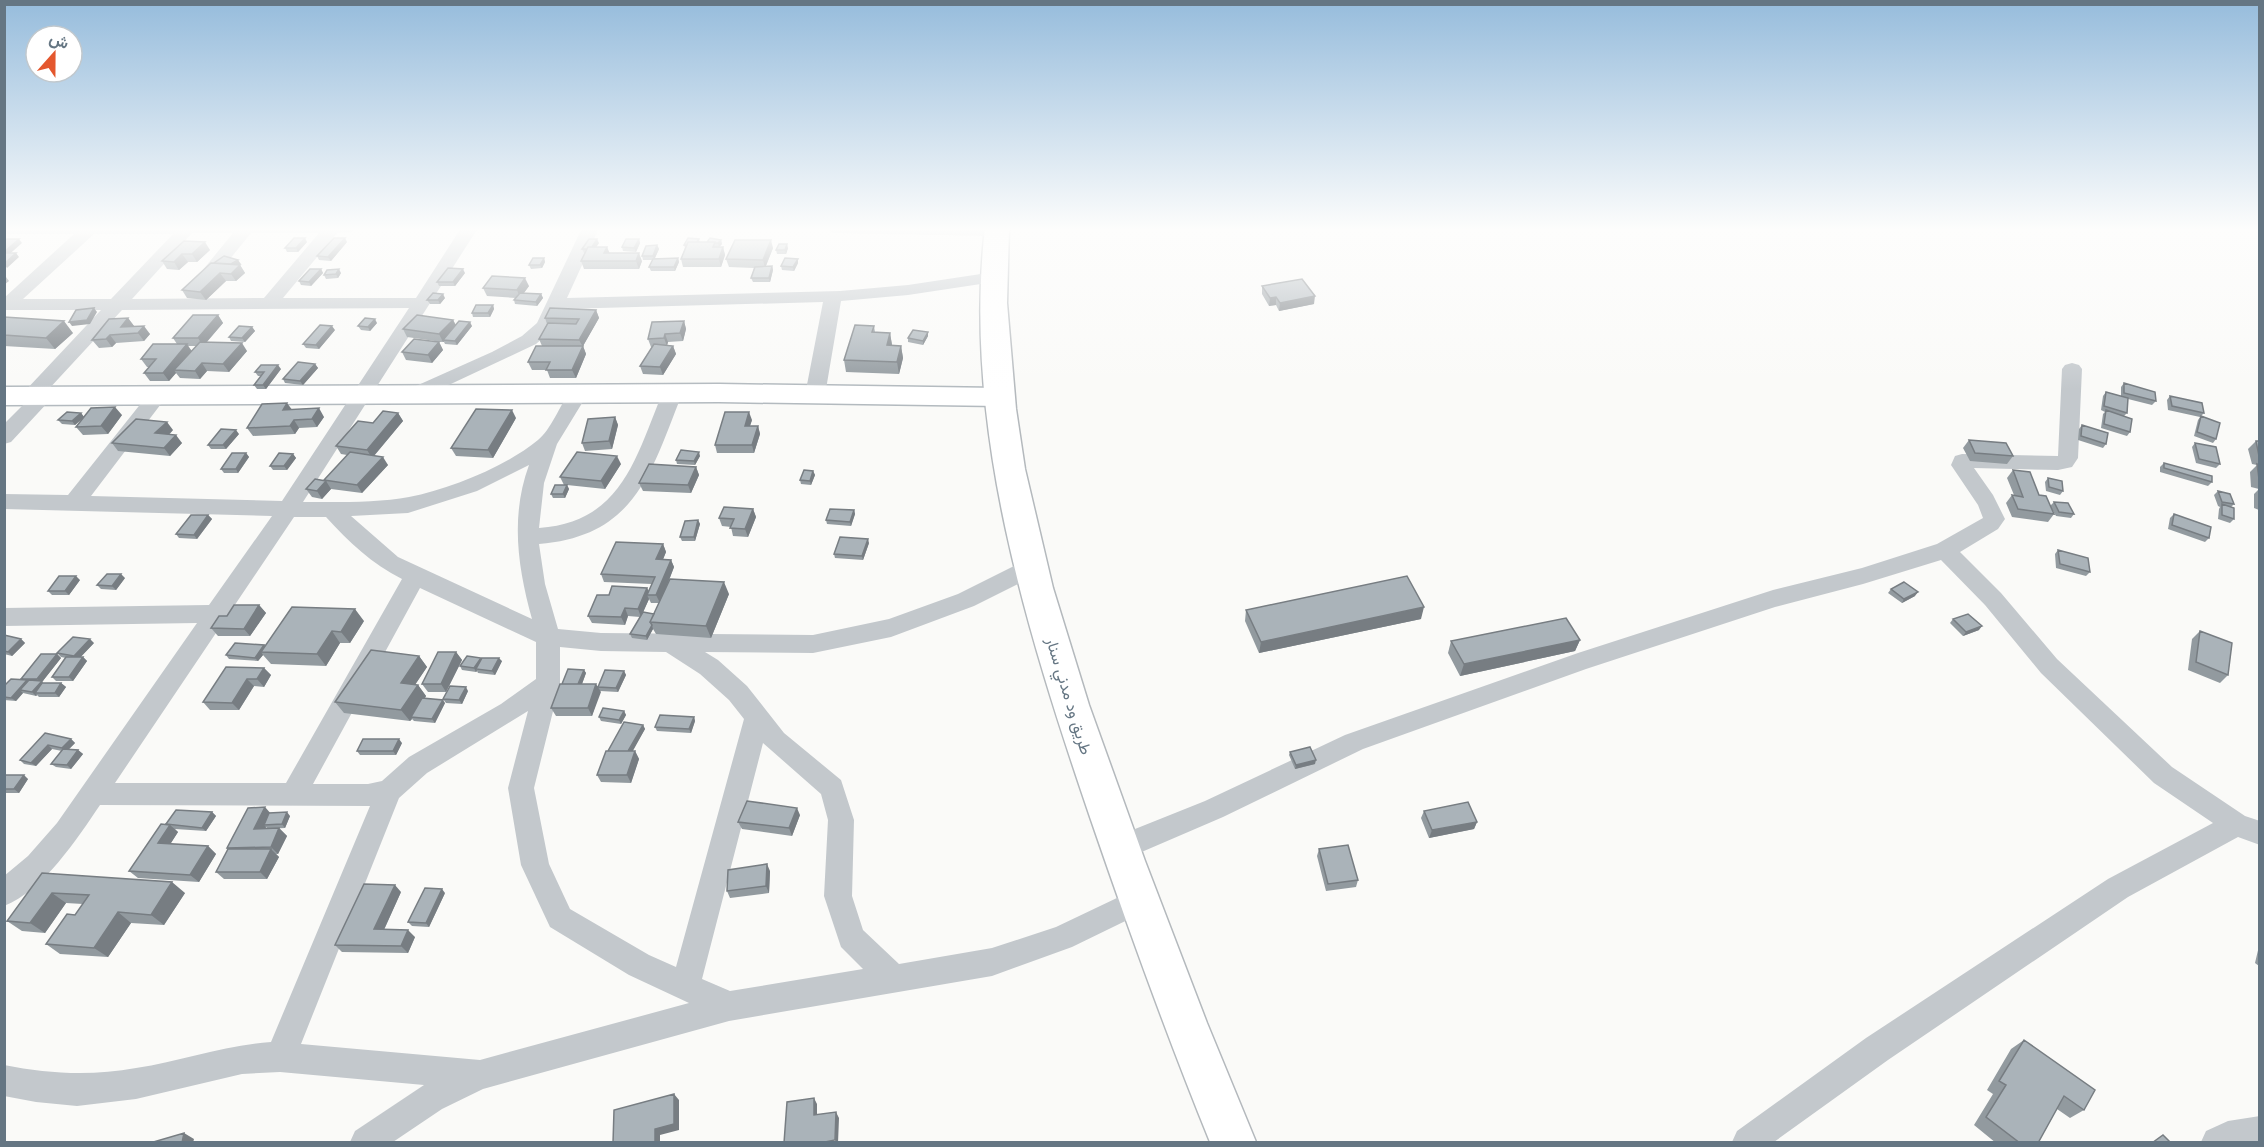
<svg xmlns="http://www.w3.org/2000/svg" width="2264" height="1147" font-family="Arial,Vazirmatn,sans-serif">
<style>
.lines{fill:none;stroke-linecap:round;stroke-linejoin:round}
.secondary-casing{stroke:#b3babf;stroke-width:3}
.highway-casing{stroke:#b4b9bd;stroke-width:3}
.street{fill:#c3c8cc;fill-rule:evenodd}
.secondary{fill:#fff;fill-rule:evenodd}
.highway{fill:#fff;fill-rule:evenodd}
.wall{fill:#929a9f;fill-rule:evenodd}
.shaded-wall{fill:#777d82}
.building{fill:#aab3b9;stroke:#777d82;stroke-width:1.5}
.labels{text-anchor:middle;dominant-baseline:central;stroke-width:6;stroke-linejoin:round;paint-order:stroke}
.street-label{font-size:16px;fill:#657683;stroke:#fff}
</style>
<rect width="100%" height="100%" fill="#fafaf8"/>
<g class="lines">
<defs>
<path id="secondary" d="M719 384 999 388 1009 390 1013 397 1009 404 999 406 719 402 4 405V387Z"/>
<path id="highway" d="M985 228H1009L1007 303 1016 409 1025 469 1053 588 1089 705 1145 861 1207 1023 1256 1142H1210C1167 1036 1128 928 1091 820 1028 635 962 427 985 228Z"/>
</defs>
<use href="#secondary" class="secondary-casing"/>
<use href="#highway" class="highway-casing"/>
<path class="street" d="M4 228H354L352 232 337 233 283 298H416L461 228H478L303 502C335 502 378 503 409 497 450 489 505 467 538 440 550 431 561 404 570 391L577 389 584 391 587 395 557 444 544 483 539 528C621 522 635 460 662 394L665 390 672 388 679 390 682 394C651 472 636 536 539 544L545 584 558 629 601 633 813 635 889 619 958 594 1022 562 1030 560 1038 562 1041 568 1038 574 974 606 891 637 813 653 705 652 718 660 747 686 784 733 841 780 854 820 852 896 863 930 899 964 992 948 1056 927 1140 887 1150 891 1154 900 1150 909 1072 947 992 976 729 1021 483 1089 442 1109 393 1142H350L355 1131 424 1085 280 1072 242 1074 136 1099 77 1106 36 1102 4 1096V1065C49 1074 92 1076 136 1068 182 1061 225 1045 271 1042L370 806 100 805C77 839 43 891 4 906V876L28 856 57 823 197 623 4 626V608L209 605 272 516 4 509V494L68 495 150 392 157 390 164 392 167 396 91 496 282 501 409 308 122 310 47 391 53 396 50 400 11 442 4 444V424L27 401 21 396 24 392 101 310H4V298L74 234H4ZM192 233H233L193 282 196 286H208L251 233H319L264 298 132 299ZM94 234H173L111 299H23ZM529 465C510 517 518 568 532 619L398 557 351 516 408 513 477 491ZM294 517H326C349 542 372 564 402 579L286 783H115ZM420 588 536 642V679L501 704 409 757 382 781 368 784H313ZM560 647 601 651 666 652 700 674 729 700 744 719 676 967 649 955 570 909 549 864 534 788 560 683ZM528 711 508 788 521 865 550 927 629 975 689 1003 480 1060 301 1044 399 798 427 773ZM763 743 821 794 828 820 824 896 841 947 863 969 730 991 702 979Z
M582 228H599L567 298 840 291 908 285 994 272 1000 273 1003 277 1000 281 994 282 908 295 841 301 825 395 822 399 815 401 808 399 805 395 823 302 562 309 552 330 536 344 421 398 414 400 407 398 404 394 407 390 492 352 522 336 537 323Z
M825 228H1004L1005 231 997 236 833 233Z
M2072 363 2079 365 2082 369 2078 458 2072 467 2058 470 1974 468 1993 495 2005 519 1998 529 1960 552 2001 593 2057 659 2172 767 2245 816 2260 821V845L2238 837 2128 897 1888 1060 1774 1142H1732L1737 1131 1866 1038 2108 879 2213 823 2154 783 2041 673 1985 605 1941 560 1863 584 1775 607 1586 669 1363 749 1223 817 1130 857 1120 860 1110 857 1106 848 1110 839 1205 801 1345 735 1578 653 1773 590 1862 568 1937 544 1983 518 1978 505 1951 465 1955 456 1962 454 2058 456 2062 369 2065 365Z
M2260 1116V1142H2201L2206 1131 2228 1121Z"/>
<use href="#secondary" class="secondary"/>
<use href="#highway" class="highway"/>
</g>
<path class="wall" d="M639 239 640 243 636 252 623 251 622 247Z
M699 239 700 242H707L721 240 722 244 719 247H723L725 255 721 267H683L681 259 685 248 684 245Z
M184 241 210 250 197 262H188L179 270 167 269 162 261Z
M307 242 298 252H287L285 248Z
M347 242 331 261 319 260 317 256Z
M599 243 596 247H607L609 253 642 261 639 269H584L581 261 585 253H584L582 249Z
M657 245 659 249 655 258H678L679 262 675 271H651L649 267 653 260H643L642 256Z
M773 248 766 266H772L773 270 770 282H753L751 278 754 268 729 267 726 259Z
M788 248 786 254H777L776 250Z
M544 258 545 262 542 268 531 269 529 265Z
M798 263 794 271 782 270 781 266Z
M241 264 238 265H240L245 273 236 281H226L206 300 187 298 182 290Z
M321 269 323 273 311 286 301 285 299 281Z
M341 273 338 278 326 279 324 275Z
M465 273 455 286H439L437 282Z
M529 286 524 293 541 294 543 298 537 306 515 304 514 300 516 298 487 296 483 288Z
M1262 286 1314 304 1279 311 1276 305 1269 306 1262 294Z
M445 298 440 304H430L427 300Z
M493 305 494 309 490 317H473L472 313Z
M596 310 599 318 583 346 586 354 576 378H550L547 370H532L528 362 542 346 539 339 547 324 545 318Z
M218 315 223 323 207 342 247 351 229 372 207 371 200 379 180 378 176 373 169 381H150L144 373 149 367H147L141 359 177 344 173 338ZM188 346H196L192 351Z
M4 317 73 333 55 349 4 346Z
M128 318 134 326 150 334 144 341 116 343 112 347 99 348 92 340Z
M453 320 456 325 472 326 457 345 445 344 444 342H439L443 350 432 363 406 360 402 352 435 341 407 337 403 329Z
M684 321 686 329 683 341 668 342 667 345 673 346 676 354 663 375 643 374 640 366 652 347H651L648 339Z
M377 323 370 331 361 330 358 326Z
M874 326 875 332 890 333 892 345 901 346 903 358 899 374 846 372 844 360Z
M252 327 255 331 245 342 231 341 229 337Z
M335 330 319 349 306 348 303 344Z
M928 336 923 345 908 342V338Z
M315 364 318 368 303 385 285 383 283 379Z
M281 369 266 389H257L254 385 261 376H258L255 372Z
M2124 383 2156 401 2152 405 2128 399 2127 413 2124 416 2130 432 2127 436 2101 428 2103 414 2105 412 2101 410 2103 396 2106 392 2121 396V387Z
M2170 396 2204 413 2200 417 2168 410 2167 400Z
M292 409 324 417 317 427 299 428 295 434 253 436 247 428Z
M81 413 84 417 122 415 108 434 83 435 76 427 81 420 75 425 62 424 58 420Z
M398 413 403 421 374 456 388 465 362 493 331 489 322 499 312 497 306 489 324 481 347 455 341 454 336 446 373 423Z
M2201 416 2216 439 2213 443 2194 436 2198 420Z
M615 417 618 425 612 449 585 451 582 443Z
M516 418 493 458 456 456 451 448Z
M752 420 750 426H758L760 434 754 453H717L715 445Z
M2082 425 2106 444 2103 448 2078 440 2079 429Z
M173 430 169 435 182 443 170 456 118 451 112 443Z
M239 434 226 449H211L208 445Z
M1969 440 2013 456 2007 464 1970 461 1963 448Z
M2256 441H2259V510L2254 508V494L2259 489 2251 487 2250 472 2257 465 2252 464 2248 449Z
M2195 443 2220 464 2216 468 2196 463 2192 447Z
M246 453 249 457 238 473H224L221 469Z
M293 454 296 458 287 470H273L270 466Z
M700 456 695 465 677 464 676 460Z
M2164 463 2212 482 2208 486 2160 472V467Z
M621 464 605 489 567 485 569 489 565 498H553L551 494 564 485 560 477Z
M696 467 699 475 691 493 643 491 639 483Z
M2013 470 2039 495 2054 514 2048 522 2012 517 2006 503 2012 495H2014L2007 478Z
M813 471 815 475 811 485 801 484 800 480Z
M2048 478 2063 491 2060 495 2046 491 2045 482Z
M2218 491 2234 504 2231 507 2234 519 2230 523 2218 519 2219 509 2220 507 2218 506 2214 495Z
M2054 502 2074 514 2071 518 2056 516 2050 506Z
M753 509 756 517 748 537 733 536 731 527 722 526 719 518Z
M854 510 855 514 851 526 827 524 826 520Z
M2174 514 2209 538 2205 542 2168 529 2170 518Z
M208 515 212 519 197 539 179 538 176 534Z
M698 520 700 524 695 541H682L680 537Z
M869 543 863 560 835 558 834 554Z
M663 544 666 552 663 559 671 560 674 567 665 591 729 594 711 638 656 634 653 629 647 640 632 638 630 634 640 617 628 616 625 625 592 623 588 616 609 595 647 588 649 591 652 584 604 582 601 574ZM649 599 651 603H659L654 614 643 612Z
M2058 550 2090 572 2086 576 2056 568 2055 554Z
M125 578 116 590 101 589 97 585Z
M80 580 69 595H52L48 591Z
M1891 589 1915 596 1902 603 1888 593Z
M259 605 266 613 250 636H218L211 628Z
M1246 610 1421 619 1259 653 1245 621Z
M1953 619 1979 630 1963 636 1950 623Z
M364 621 350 643H340L326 666 271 664 263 655 258 661 229 659 226 655 264 645 265 646Z
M2200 631 2228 675 2220 683 2188 670 2192 639Z
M4 635 21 639 25 643 12 656 4 654Z
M1580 640 1575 651 1460 676 1448 653 1451 641Z
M94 643 80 657H83L87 661 73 681H56L52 677 66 658 61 657 57 653Z
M456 652 462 660 446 692H428L422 684Z
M57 654 61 658 42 682 43 683H61L66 687 59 697H39L37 695 36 696 23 693 16 701 4 700V686L22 680 21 679Z
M419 656 427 667 415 684 418 685 426 696 425 698 445 703 435 723 414 721 412 719 410 721 344 713 335 702Z
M481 658V659L502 661 495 675 478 673 477 671 476 672 462 670 460 666Z
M264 668 271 675 264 687 254 686 239 710H210L203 702Z
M584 670 586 673 582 684 598 686 624 671 626 675 618 692 600 691 592 716H556L551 708 562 684Z
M468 691 462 704 446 703 443 699Z
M624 711 626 715 621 724 601 721 599 717Z
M694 717 695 721 691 733 657 731 655 727Z
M643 725 645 729 632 751H635L639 759 631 783 601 782 597 775 608 751Z
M45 733 71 739 75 743 69 749 78 750 83 754 71 769 56 767 51 764 62 751 52 749 36 766 24 764 20 760Z
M402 743 396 755H360L357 751Z
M1290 752 1315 764 1295 769 1289 755Z
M4 775 28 779 19 793H4Z
M1424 811 1477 822 1474 829 1429 838 1421 818Z
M212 812 216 816 206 831 175 829 178 832 170 844 208 846 216 854 199 882 138 878 129 871 166 824Z
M270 813 290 816 285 828 268 829 266 827 265 829 279 828 287 836 278 854H276L279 857 267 879H224L216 872 229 849 227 848Z
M800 815 792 836 742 829 738 822Z
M1319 849 1358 880 1356 887 1326 891 1317 856Z
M770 871 769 893 730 898 727 891Z
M42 873 185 893 164 925 131 923 108 957 60 954 46 944 75 915 83 904 66 903 45 933 22 931 7 921Z
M401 892 384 930 415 937 408 953 342 952 335 945Z
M445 893 429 927 412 926 408 922Z
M2259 946V966L2255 963Z
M2024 1040 2084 1110 2070 1118 2057 1109 2038 1143H1996L1974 1125 1993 1094 1987 1090 2011 1049Z"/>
<path class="shaded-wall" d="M305 238 307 242 298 252 296 248Z
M345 238 347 242 331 261 328 257Z
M19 239 22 243 4 259V252Z
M597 239 599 243 592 253 590 249Z
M639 239 640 243 636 252 634 248Z
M721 240 722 244 719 247 718 243Z
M771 240 773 248 765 268 763 260Z
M205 242 210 250 197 262 192 254Z
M787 244 788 248 786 254 785 250Z
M657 245 659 249 654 260 653 256Z
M607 247 610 254 604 253Z
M723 247 725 255 721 267 719 259Z
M16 253 19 257 7 268 4 264Z
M639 253 642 261 639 269 636 261Z
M182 254 188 262 179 270 174 262Z
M544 258 545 262 542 268 540 265Z
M678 258 679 262 675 271 674 267Z
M798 259V263L794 271 793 267Z
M238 260 241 264 230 271 227 267Z
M240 265 245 273 236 281 231 274Z
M772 266 773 270 770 282 769 278Z
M321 269 323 273 311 286 309 282Z
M339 269 341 273 338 278 336 274Z
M463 269 465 273 455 286 453 282Z
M220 273 226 281 206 300 200 292Z
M6 277 9 281 4 285V279Z
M525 278 529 286 520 298 517 290Z
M443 294 445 298 440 304 438 300Z
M541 294 543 298 537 306 536 302Z
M1315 296 1314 304 1279 311 1280 303Z
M1276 297V305L1269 306 1270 298Z
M493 305 494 309 490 317 488 313Z
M94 308 97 312 90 324 72 326 69 322Z
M596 310 599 318 583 346 586 354 576 378 572 370 583 347 579 340Z
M218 315 223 323 203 346 198 338Z
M128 318 134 326 121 327Z
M375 319 377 323 370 331 368 327Z
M453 320 457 328 443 340 444 342H443L439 334Z
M64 321 73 333 55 349 46 338Z
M684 321 686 329 683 341 680 333Z
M470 322 472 326 457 345 455 341Z
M144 326 150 334 144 341 138 333Z
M332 326 335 330 319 349 316 345Z
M252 327 255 331 245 342 242 338Z
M928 332V336L923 345V341Z
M890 333 892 345 889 357 887 345Z
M665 334 668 342 667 346 664 338Z
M110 335 116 343 112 347 106 339Z
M439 342 443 350 432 363 428 355Z
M242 343 247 351 229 372 223 364Z
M187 344 192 352 174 370 176 373 169 381 163 373Z
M673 346 676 354 663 375 660 367Z
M901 346 903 358 899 374 897 362Z
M202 363 207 371 200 379 195 371Z
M315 364 318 368 303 385 300 381Z
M278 365 281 369 266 389 263 385Z
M287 403 293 411 283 410Z
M115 407 122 415 108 434 101 426Z
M319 408 324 417 317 427 312 419Z
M512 410 516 418 493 458 488 450Z
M749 412 752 420 747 434 745 426Z
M81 413 84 417 75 425 72 421Z
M398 413 403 421 372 458 367 450Z
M615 417 618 425 612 449 609 441Z
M294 420 299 428 295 434 290 426Z
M167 422 173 430 162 441 155 433Z
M758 426 760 434 754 453 752 445Z
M236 430 239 434 226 449 223 445Z
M176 435 182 443 170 456 164 448Z
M699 452 700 456 695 465 694 461Z
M246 453 249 457 238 473 236 469Z
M293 454 296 458 287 470 284 466Z
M617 456 621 464 605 489 601 481Z
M383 457 388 465 362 493 357 485Z
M696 467 699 475 691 493 688 485Z
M813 471 815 475 811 485 810 481Z
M326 481 331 489 322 499 317 491Z
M567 485 569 489 565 498 563 494Z
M753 509 756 517 748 537 745 529Z
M854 510 855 514 851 526 850 522Z
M208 515 212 519 197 539 194 535Z
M698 520 700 524 695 541 694 537Z
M868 539 869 543 863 560 862 556Z
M663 544 666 552 660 567 656 559Z
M671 560 674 567 660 603 656 595Z
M121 574 125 578 116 590 112 586Z
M76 576 80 580 69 595 65 591Z
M724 582 729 594 711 638 706 626Z
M647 588 650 595H647L649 599 641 617 638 609Z
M1918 592 1915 596 1902 603 1904 599Z
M259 605 266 613 250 636 244 629Z
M1424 607 1421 619 1259 653 1261 642Z
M625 608 628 616 625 625 621 617Z
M355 609 364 621 350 643 341 632Z
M652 625 653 629 647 640 646 636Z
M1982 626 1979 630 1963 636 1966 632Z
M332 631 340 643 326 666 317 654Z
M21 639 25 643 12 656 8 652Z
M90 639 94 643 78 660 74 656Z
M1580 640 1575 651 1460 676 1464 664Z
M264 645 267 649 261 652 263 655 258 661 255 658Z
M456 652 462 660 446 692 441 684Z
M57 654 61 658 42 682 46 685 35 693 37 695 36 696 32 692 41 682 37 679Z
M419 656 427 667 409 694 401 683Z
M83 657 87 661 73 681 69 677Z
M481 658 483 662 476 669 477 671 476 672 474 668Z
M499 658 502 661 495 675 492 671Z
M264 668 271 675 264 687 257 679Z
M584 670 586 673 579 692 577 688Z
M624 671 626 675 618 692 616 688Z
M247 679 254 686 239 710 232 703Z
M27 680 31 684 20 690 23 693 16 701 11 698Z
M61 683 66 687 59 697 55 693Z
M596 684 601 692 592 716 588 708Z
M418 685 426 696 412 718 411 717 412 719 410 721 401 710Z
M466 687 468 691 462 704 459 700Z
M443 700 445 703 435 723 432 719Z
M624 711 626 715 621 724 619 720Z
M694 717 695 721 691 733 689 729Z
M643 725 645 729 629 758 627 754Z
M71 739 75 743 66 752 62 748Z
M399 739 402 743 396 755 393 751Z
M48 745 52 749 36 766 31 763Z
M78 750 83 754 71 769 67 765Z
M635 751 639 759 631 783 627 775Z
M1316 760 1315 764 1295 769 1296 765Z
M24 775 28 779 19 793 14 789Z
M265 807 272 815 264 825 266 827 262 837 254 829Z
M797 808 800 815 792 836 789 828Z
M212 812 216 816 206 831 202 828Z
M287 812 290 816 285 828 282 824Z
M1477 822 1474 829 1429 838 1432 830Z
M170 825 178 832 166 851 158 843Z
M279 828 287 836 278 854 271 847Z
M208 846 216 854 199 882 190 875Z
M271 849 279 857 267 879 260 872Z
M767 864 770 871 769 893 766 886Z
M172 882 185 893 164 925 151 915Z
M395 885 401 892 381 936 374 929Z
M442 889 445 893 429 927 426 923Z
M52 893 66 903 45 933 30 923Z
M118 912 131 923 108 957 94 948Z
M408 930 415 937 408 953 401 946Z
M674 1094 679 1100V1130L660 1135V1143H655V1129Z
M814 1098 817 1104V1120L814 1115Z
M836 1112 839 1118 838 1143H836L835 1140Z
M184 1133 194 1139 193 1143H182Z"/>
<path class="building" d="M294 238H305L296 248H285Z
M334 238H345L328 257 317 256Z
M688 238 699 239 697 242H688L687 245H684Z
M710 238 721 240 718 243H715V242H707Z
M7 239H19L4 252V241Z
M589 239H597L592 247H588L587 249H582Z
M626 239H639L634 248 622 247Z
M735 240H771L763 260 726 259Z
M184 241 205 242 192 254H182L174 262 162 261Z
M688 242H715L713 247H723L719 259H681Z
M779 244H787L785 250H776Z
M657 245 653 256H642L646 246Z
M588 247H607L604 253H639L636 261H581Z
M6 253H16L4 264V254Z
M224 256 238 260 231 264 214 263Z
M533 258H544L540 265H529Z
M678 258 674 267H649L653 259Z
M785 258 798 259 793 267 781 266Z
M211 263 240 265 231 274 220 273 200 292 182 290Z
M772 266 769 278H751L755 267Z
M448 268 463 269 453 282H437Z
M310 269H321L309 282 299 281Z
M339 269 336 274 324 275 327 270Z
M492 276 525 278 517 290 483 288Z
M1302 279 1315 296 1280 303 1276 297 1270 298 1262 286Z
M433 293 443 294 438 300H427Z
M520 293 541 294 536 302 514 300Z
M476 305H493L488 313H472Z
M94 308 87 320 69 322 76 310Z
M550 308 596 310 579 340 539 339 548 323 576 324 579 319 545 318Z
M193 315H218L198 338H173Z
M417 315 453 320 439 334 403 329Z
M4 317 64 321 46 338 4 335Z
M128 318 121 327 144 326 138 333 110 335 106 339 92 340 109 319Z
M365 318 375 319 368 327 358 326Z
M459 321 470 322 455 341 443 340Z
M684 321 680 333 665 334 664 338 648 339 652 322Z
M320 325 332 326 316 345 303 344Z
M855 325 874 326 872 332 890 333 887 345 901 346 897 362 844 360Z
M239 326 252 327 242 338 229 337Z
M913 330 928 332 923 341 908 338Z
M414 339 439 342 428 355 402 352Z
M200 342 242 343 223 364 202 363 195 371 174 370Z
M153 344H187L163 373H144L156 359H141Z
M654 344 673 346 660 367 640 366Z
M536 346H583L572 370H546L550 362H528Z
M298 362 315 364 300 381 283 379Z
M261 365H278L263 385H254L264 372H255Z
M2124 383 2155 392 2156 401 2124 393Z
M2106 392 2128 398 2127 413 2104 406Z
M2170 396 2202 403 2204 413 2172 406Z
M287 403 283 410 319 408 312 419 294 420 290 426 247 428 262 404Z
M115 407 101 426 76 427 91 408Z
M476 409 512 410 488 450 451 448Z
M2106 410 2132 419 2130 432 2104 424Z
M383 411 398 413 367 450 336 446 358 421 373 423Z
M67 412 81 413 72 421 58 420Z
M725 412H749L745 426H758L752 445H715Z
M2201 416 2220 423 2216 439 2197 432Z
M615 417 609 441 582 443 588 419Z
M136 419 167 422 155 433 176 435 164 448 112 443Z
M2082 425 2108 433 2106 444 2081 436Z
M221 429 236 430 223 445H208Z
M1969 440 2006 443 2013 456 1975 453Z
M2256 441H2259V456Z
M2195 443 2216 447 2220 464 2199 459Z
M681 450 699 452 694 461 676 460Z
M350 452 383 457 357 485 324 480Z
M577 452 617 456 601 481 560 477Z
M232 453H246L236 469H221Z
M279 453 293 454 284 466H270Z
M2164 463 2212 476V482L2164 468Z
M649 464 696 467 688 485 639 483Z
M2257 464 2259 465V479Z
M804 470 813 471 810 481 800 480Z
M2013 470 2030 472 2039 495 2046 496 2054 514 2018 509 2012 495 2023 497Z
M2048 478 2062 481 2063 491 2049 487Z
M315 479 326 481 317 491 306 489Z
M555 485H567L563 494H551Z
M2218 491 2230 494 2234 504 2222 502Z
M2054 502 2068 503 2074 514 2059 512Z
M2222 504 2234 508V519L2222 515Z
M724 507 753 509 745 529 730 528 734 519 719 518Z
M830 509 854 510 850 522 826 520Z
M2174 514 2211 527 2209 538 2172 525Z
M191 515H208L194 535 176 534Z
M698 520 694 537H680L685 521Z
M840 537 868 539 862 556 834 554Z
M616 542 663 544 656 559 671 560 656 595H647L655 577 601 574Z
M2058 550 2088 558 2090 572 2060 564Z
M107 574H121L112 586 97 585Z
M59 576H76L65 591H48Z
M1407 576 1424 607 1261 642 1246 610Z
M670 579 724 582 706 626 650 622Z
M1904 582 1918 592 1904 599 1891 589Z
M612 586 647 588 638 609 625 608 621 617 588 616 597 595H609Z
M234 605H259L244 629 211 628 219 616H227Z
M292 607 355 609 341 632 332 631 317 654 261 652Z
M643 612 654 614 650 622 652 625 646 636 630 634Z
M1968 614 1982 626 1966 632 1953 619Z
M1566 618 1580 640 1464 664 1451 641Z
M2200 631 2232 643 2228 675 2196 662Z
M4 635 21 639 8 652 4 651Z
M73 637 90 639 74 656 57 653Z
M235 643 264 645 255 658 226 655Z
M371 650 419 656 401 683 418 685 401 710 335 702Z
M438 652H456L441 684H422Z
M41 654H57L37 679H21Z
M467 656 481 658 474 668 460 666Z
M66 657H83L69 677H52Z
M482 658H499L492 671 476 669Z
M226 667 264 668 257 679H247L232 703 203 702Z
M568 669 584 670 578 684H562Z
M605 670 624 671 616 688 598 687Z
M11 679 27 680 11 698 4 697V686Z
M29 680 42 681 32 692 20 690Z
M42 683H61L55 693H35Z
M560 684H596L588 708H551Z
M450 686 466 687 459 700 443 699Z
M422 698 443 700 432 719 411 717Z
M603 708 624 711 619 720 599 717Z
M660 715 694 717 689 729 655 727Z
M624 722 643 725 628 751H608Z
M45 733 71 739 62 748 48 745 31 763 20 760Z
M363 739H399L393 751H357Z
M1310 747 1316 760 1296 765 1290 752Z
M63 749 78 750 67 765 51 764Z
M606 751H635L627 775H597Z
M4 775H24L14 789H4Z
M747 801 797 808 789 828 738 822Z
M1468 802 1477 822 1432 830 1424 811Z
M265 807 254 829 279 828 271 847 227 848 248 808Z
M176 810 212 812 202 828 166 824Z
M287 812 282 824 264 825 269 813Z
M161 824 170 825 158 843 208 846 190 875 129 871Z
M1348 845 1358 880 1328 884 1319 849Z
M228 849H271L260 872H216Z
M767 864 766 886 727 891 728 870Z
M42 873 172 882 151 915 118 912 94 948 46 944 67 914 75 915 89 895 52 893 30 923 7 921Z
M364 884 395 885 374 929 408 930 401 946 335 945Z
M425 888 442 889 426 923 408 922Z
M2024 1040 2095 1090 2084 1110 2064 1096 2038 1143H2020L1986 1117 2006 1085 1999 1081Z
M674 1094V1124L655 1129V1143H613L614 1110Z
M814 1098V1115L836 1112 835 1140 820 1143H784L787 1102Z
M184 1133 182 1143H150Z
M2163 1135 2171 1143H2152Z"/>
<linearGradient id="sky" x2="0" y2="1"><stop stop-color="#96bcdc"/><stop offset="0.59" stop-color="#fdfdfc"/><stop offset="1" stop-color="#fdfdfc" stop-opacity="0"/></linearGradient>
<rect width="2264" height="389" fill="url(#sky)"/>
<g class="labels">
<g class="street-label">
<text transform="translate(1069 696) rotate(73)">طريق ود مدني سنار</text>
</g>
</g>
<rect width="2264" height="1147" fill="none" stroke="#657683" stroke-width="12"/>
<g transform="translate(54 54) rotate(21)"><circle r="28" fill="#ffffff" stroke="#c1c8cd" stroke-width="1.5"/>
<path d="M0-4.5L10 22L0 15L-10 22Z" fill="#e4572e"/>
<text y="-9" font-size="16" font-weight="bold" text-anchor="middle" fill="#657683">ش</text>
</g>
</svg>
